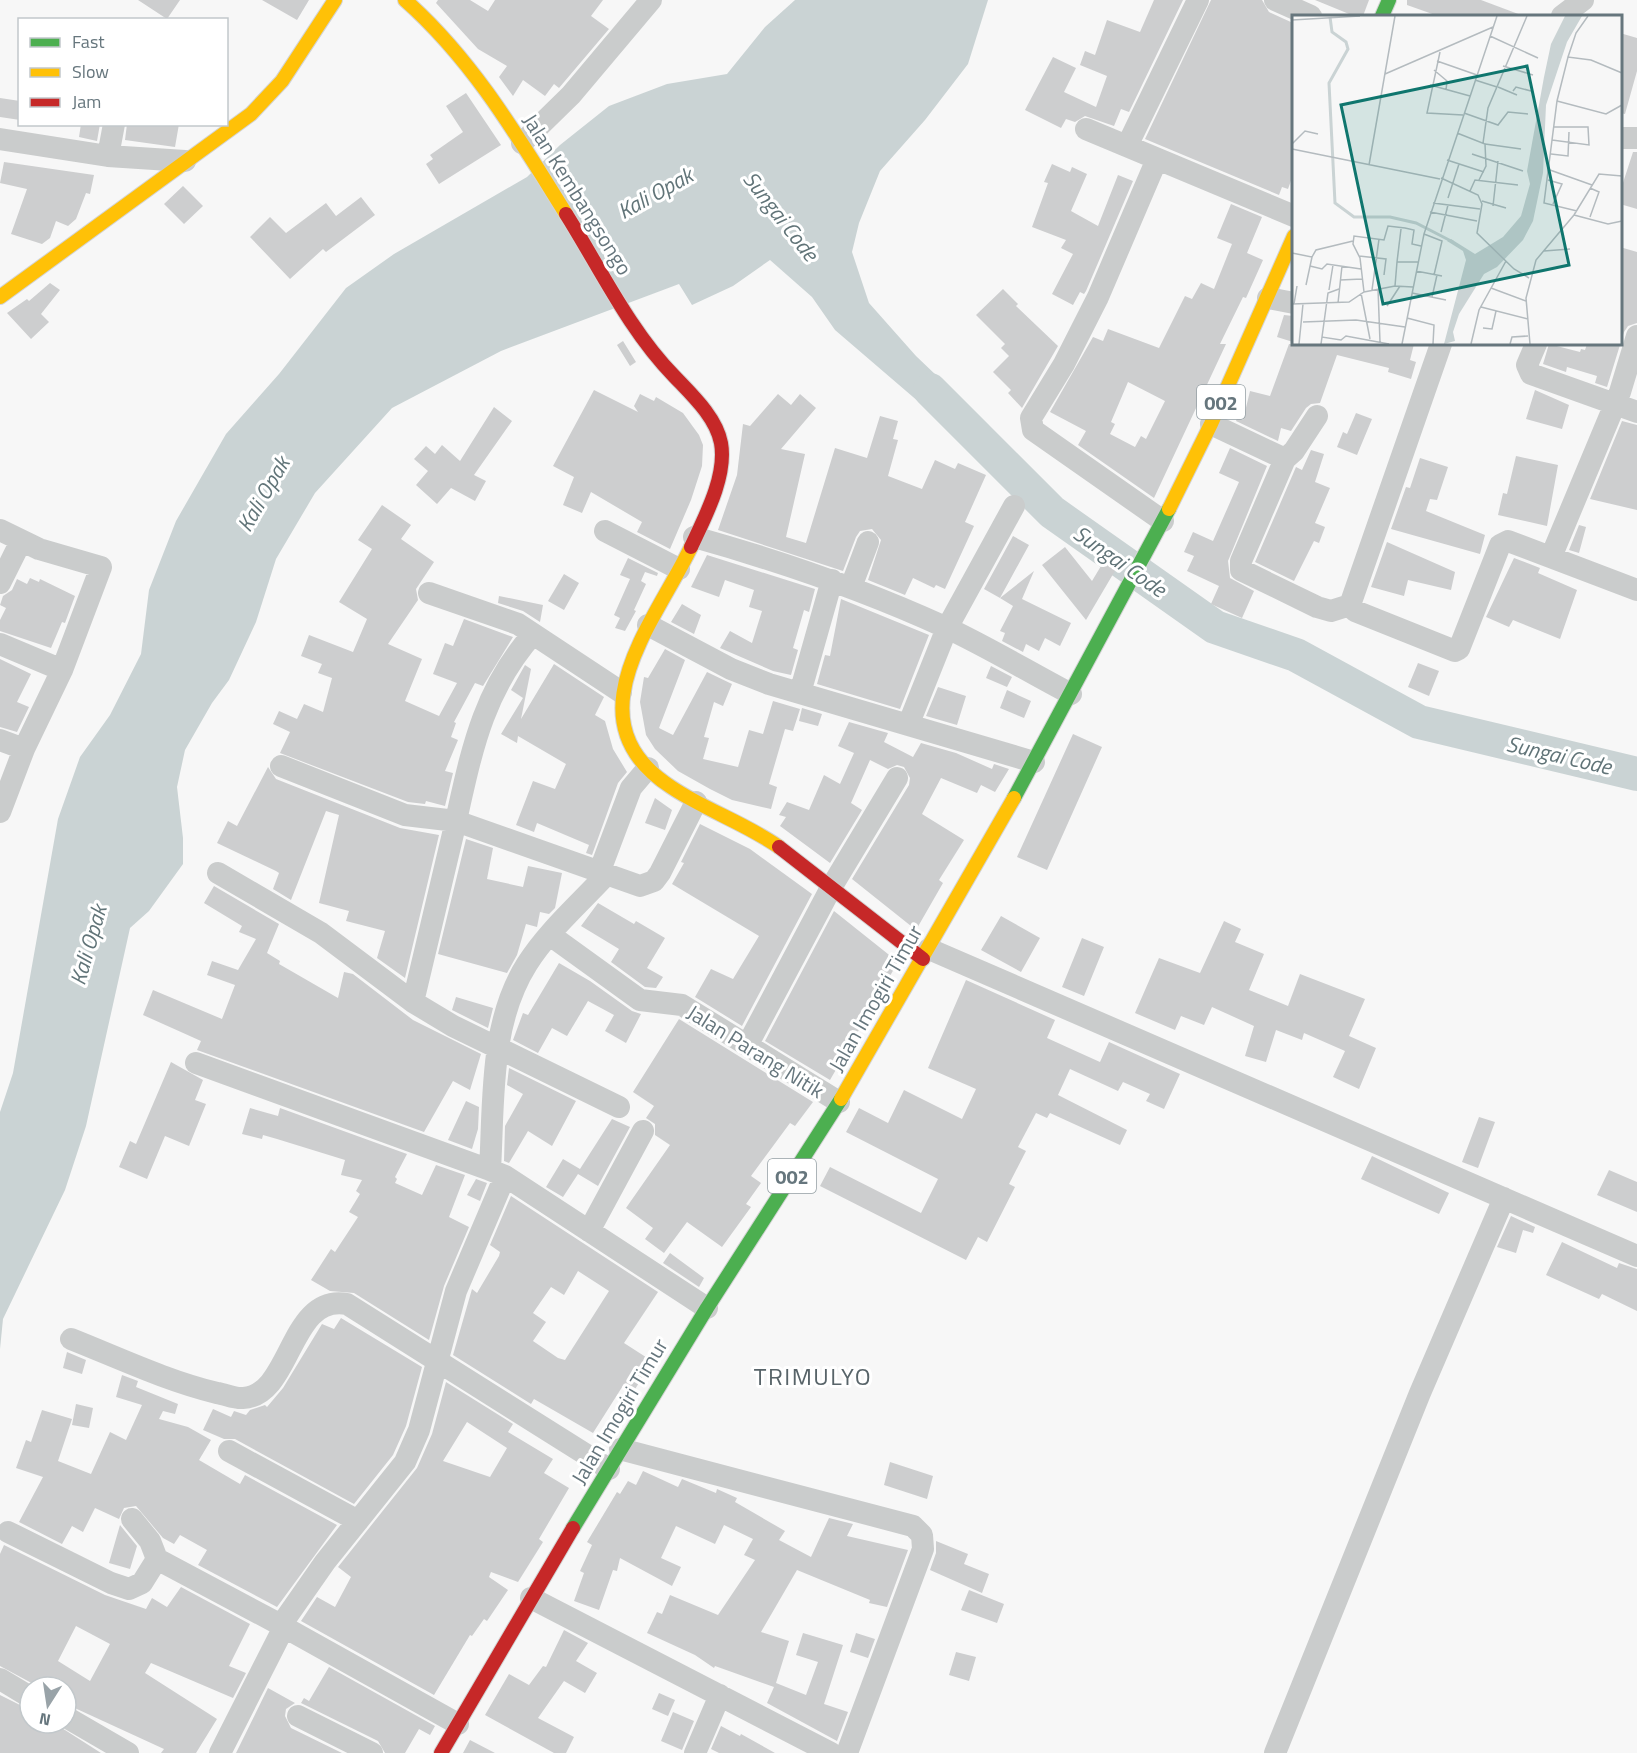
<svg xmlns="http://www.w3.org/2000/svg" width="1637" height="1753" font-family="'Titillium Web',sans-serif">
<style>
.water{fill:#cad3d4}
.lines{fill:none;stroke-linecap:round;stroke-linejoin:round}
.river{stroke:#cad3d4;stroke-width:34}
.building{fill:#cdcecf;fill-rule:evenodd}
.fast-casing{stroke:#d3d4d4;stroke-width:16}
.slow-casing{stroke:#d3d4d4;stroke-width:16}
.jam-casing{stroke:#d3d4d4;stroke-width:16}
.street{stroke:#cacccc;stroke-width:22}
.fast{stroke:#4caf50;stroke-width:14}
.slow{stroke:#ffc107;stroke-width:14}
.jam{stroke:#c62828;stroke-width:14}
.labels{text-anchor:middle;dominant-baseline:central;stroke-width:6;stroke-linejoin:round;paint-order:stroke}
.shield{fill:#fff;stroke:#949fa4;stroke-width:1.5}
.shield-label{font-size:20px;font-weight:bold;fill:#66767d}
.street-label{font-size:21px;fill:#66767d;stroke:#fff}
.water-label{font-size:22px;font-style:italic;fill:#617478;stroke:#fff}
.quarter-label{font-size:24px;letter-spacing:1.5px;fill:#586469;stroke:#fff}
.inset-river{fill:none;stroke:#cad3d4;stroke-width:3}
.inset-road{fill:none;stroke:#b4bbbf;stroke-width:1.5}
.view{fill:#0f766e;fill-opacity:0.15;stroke:#0f766e;stroke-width:3}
.inset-edge{fill:none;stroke:#66767d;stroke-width:3}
</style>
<rect width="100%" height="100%" fill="#f7f7f7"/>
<path class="water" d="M795 0H988L968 64 925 120 880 171 859 223 852 252 869 303 916 356 981 418 948 427 835 330 812 297 770 260 733 286 692 305 679 284 501 351 392 408 315 493 276 559 256 622 229 680 212 703 185 750 177 787 183 838V864L149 911 130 928 86 1126 65 1190 3 1319 0 1349V1112L13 1073 58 819 80 757 110 715 141 654 149 590 176 521 226 434 279 374 346 288 394 254 527 177 560 145 609 106 667 84 727 74 765 27Z"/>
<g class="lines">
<path class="river" d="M930 390 1052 512 1215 627 1296 655 1419 722 1637 774"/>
</g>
<path class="building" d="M138 0H180L167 19Z
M262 0H309L297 20Z
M438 0H470L488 11 495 0H603L591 16 609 29 559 88 554 84 545 96 523 80 513 96 499 77 507 66 478 49 436 3Z
M1154 0H1183L1129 112 1121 109 1114 126 1085 116 1075 122 1066 119 1061 128 1025 110 1053 57 1076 68 1064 92 1096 107 1107 76 1080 65 1085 51 1095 55 1107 20 1140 32Z
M1211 0H1262L1269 12 1293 23V175L1288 189 1282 187 1279 195 1145 139Z
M1315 0H1369L1363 16H1354Z
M1407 0H1481L1521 15 1438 16 1407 5Z
M1620 33 1637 38V71L1625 114 1620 113Z
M466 93 501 145 439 184 426 164 433 159 430 155 463 132 446 106Z
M0 98 20 101V120L0 117Z
M81 124H100L97 141 79 137Z
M127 124H179L175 147 125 140Z
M1633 152H1637V209L1620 204V192Z
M4 162 94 175 90 194 86 193 76 219 68 226 56 221 50 238 42 244 11 234 27 189 0 183Z
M1052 164 1070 172 1072 167 1087 174 1071 211 1098 226 1118 175 1133 181 1086 291 1084 294 1080 292 1073 305 1052 294 1073 254 1061 248 1066 240 1032 227 1048 183 1044 182Z
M183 186 203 206 184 224 164 204Z
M361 197 375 215 326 252 323 249 290 279 250 237 270 217 286 233 326 203 336 216Z
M1231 204 1262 217 1247 253 1263 260 1246 298 1243 297 1220 344H1226L1154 498 1078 445 1086 431 1050 412 1093 337 1103 341 1108 329 1159 348 1185 296 1192 299 1201 283 1214 289 1232 244 1217 238ZM1128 382 1165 401 1146 439 1141 436 1135 447 1110 434 1115 424 1111 422Z
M1620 247 1637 252V323L1628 326 1624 332 1607 387 1595 383 1597 376 1567 367 1566 372 1543 364 1549 344 1580 352 1581 349 1585 350 1587 344H1620Z
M50 283 60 290 41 314 49 322 31 339 7 313 27 299 29 301Z
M1003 289 1018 304 1016 306 1058 346 1022 408 1008 393 1011 390 993 372 1009 356 1001 348 1005 344 976 315Z
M1284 315 1293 316V342L1277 337Z
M623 341 636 362 630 366 617 345Z
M1289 344H1414L1410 360 1416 362 1411 379 1388 372 1389 368 1337 355 1320 403 1311 404 1306 408 1291 431 1281 428 1278 441 1236 421 1237 418 1243 420 1250 391 1270 396Z
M594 390 638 412 634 406 640 394 654 401 656 397 683 413 699 435 703 445 702 466 691 500 670 549 637 532 642 522 591 492 582 513 563 505 574 477 553 466Z
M1535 390 1569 405 1562 429 1526 419Z
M778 394 791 405 800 394 816 408 781 449 805 454 786 537 806 543 835 448 867 458 880 416 898 421 893 439 898 440 888 476 922 489 935 460 955 469 958 463 986 475 965 522 974 526 945 589 936 585 934 588 913 578 905 595 868 580 881 540 872 529 860 531 856 537 843 571 718 530 737 475 743 424 750 426Z
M494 407 512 421 474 475 486 481 475 501 451 488 437 504 416 485 428 471 414 459 426 446 435 454 442 445 460 461Z
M1356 413 1372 419 1357 455 1337 447 1343 432 1347 434Z
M1622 421 1637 425V510L1590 499Z
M1230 448 1267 466 1228 561 1230 578 1254 591 1242 618 1211 604 1219 586 1187 571 1194 556 1184 552 1193 532 1213 541 1239 482 1219 473Z
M1311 450 1324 454 1315 482 1330 488 1315 523 1325 527 1319 543 1314 541 1294 581 1255 562 1296 467 1302 470Z
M1516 456 1558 465 1547 526 1498 515 1503 493 1507 494Z
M1420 458 1448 467 1437 500 1430 499 1426 511 1485 535 1480 554 1391 529 1406 487 1410 488Z
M382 505 411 525 401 539 434 562 416 589 418 600 388 644 422 659 405 701 439 716 457 683 433 674 445 643 453 646 464 619 513 637 483 686 475 683 454 722 456 723 451 737 458 740 445 771 453 773 445 806 426 801 425 804 408 802 280 753 290 732 273 724 279 711 297 719 304 704 323 712 332 678 318 673 322 664 301 656 309 635 353 652 367 619 339 602 372 549 358 540Z
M1579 525 1586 527 1579 553 1569 550Z
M1013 536 1029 545 1000 598 984 589Z
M1387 542 1455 572 1451 590 1408 580 1404 596 1371 587Z
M1065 547 1092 581 1107 556 1119 564 1086 620 1042 565Z
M707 555 815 589 809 612 804 610 793 648 798 650 791 675 773 671 720 648 730 631 752 643 762 611 749 607 754 590 725 580 719 597 691 587Z
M628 558 658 573 657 576 645 572 641 581 646 584 634 610 636 611 625 631 615 628 620 618 614 615 630 579 620 575Z
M1514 558 1540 568 1538 573 1577 590 1560 639 1513 620 1509 627 1486 617Z
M1034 571 1022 599 1071 623 1060 646 1045 638 1039 651 1026 644 1023 652 1002 641 1005 633 1000 631 1013 606 1000 598Z
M564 574 579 583 564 610 548 601Z
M30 578 39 582 40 579 75 596 65 623 62 622 51 648 0 631V620L6 608 0 605 3 596 12 590 17 579 27 584Z
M499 596 543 605 540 622 523 611 498 603Z
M841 599 929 635 900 709 817 684 825 655 830 656Z
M682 604 701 615 694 634 671 622Z
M665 649 685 660 659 728 673 735 707 672 732 684 723 706 714 702 704 737 709 738 703 759 738 767 749 730 763 734 773 701 800 709 793 731 785 729 769 784 777 787 771 809 732 800 710 789 678 771 655 749 646 735 640 702 644 677 648 678Z
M0 659 31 674 17 702 29 707 17 732 0 727Z
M1418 663 1439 671 1429 696 1408 687Z
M554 664 604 697 595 715 605 721 613 749 627 772 618 783 592 855 586 853 589 845 537 823 534 832 516 825 533 781 555 789 566 764 518 736 517 743 501 734 523 698 511 690 525 665 531 669 521 719Z
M991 666 1012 677 1007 687 986 678Z
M938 687 966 696 957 725 926 716Z
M1007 690 1031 701 1024 718 1000 708Z
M802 708 822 714 818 726 799 721Z
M849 722 888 733 884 742 913 757 921 743 956 753 992 769 994 764 1009 769 995 792 981 785 977 793 941 778 922 814 964 840 939 880 943 883 916 930 852 879 909 785 910 778 904 767 897 765 888 769 870 760 851 803 862 810 830 863 780 826 786 817 779 815 787 802 809 810 824 775 840 784 854 753 838 746Z
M1073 734 1102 747 1047 870 1017 857Z
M268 767 276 779 400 828 439 835 405 978 377 958 385 931 346 921 349 911 319 903 339 815 326 811 291 900 273 889 279 873 276 871 217 843 228 821 237 826Z
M655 798 672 810 665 830 645 823Z
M700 824 750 849 812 894 742 1026 695 997 711 969 733 979 759 936 672 884 684 863 681 862Z
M466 839 493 848 487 879 523 887 528 866 562 873 555 908 549 914 540 912 537 927 526 924 517 955 507 973 438 954Z
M214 886 279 924 267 953 280 961 279 964 338 998 344 972 353 974 413 1020 481 1054 470 1090 453 1081 424 1132 197 1050 201 1041 143 1015 153 990 222 1019 235 985 207 975 212 961 238 970 256 939 239 932 242 926 204 903Z
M598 903 634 924 636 921 665 938 647 968 663 977 656 988 645 987 611 962 619 949 581 926Z
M834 911 898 962 830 1080 765 1041Z
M1001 916 1040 938 1021 972 981 950Z
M1224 921 1241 929 1235 942 1264 954 1249 990 1288 1006 1300 974 1365 999 1349 1036 1376 1048 1359 1089 1333 1077 1345 1051 1304 1033 1302 1040 1276 1030 1266 1062 1245 1056 1254 1026 1212 1007 1204 1025 1181 1016 1175 1030 1135 1013 1159 958 1200 973Z
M1082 938 1104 947 1084 996 1062 987Z
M559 963 590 981 632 1011 641 1014 626 1043 605 1031 614 1015 588 1001 567 1036 552 1028 538 1053 513 1040 523 1013 528 1015Z
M966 980 1055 1020 1047 1038 1080 1053 1100 1062 1109 1042 1180 1074 1164 1109 1146 1101 1150 1094 1123 1082 1118 1091 1070 1069 1058 1095 1127 1130 1120 1145 1050 1113 1047 1118 1036 1113 1018 1147 1026 1151 1009 1184 1015 1187 987 1242 978 1237 966 1260 820 1186 830 1167 921 1213 938 1179 846 1132 859 1108 888 1123 904 1090 962 1119 976 1089 928 1068Z
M456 997 493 1008 488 1028 452 1010Z
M679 1019 813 1102 795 1126 790 1123 751 1176 761 1183 746 1204 751 1207 722 1247 687 1222 664 1253 645 1239 653 1228 626 1208 670 1145 655 1135V1124L646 1118 654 1106 633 1092Z
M171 1062 203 1080 195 1100 206 1104 189 1146 165 1136 147 1179 119 1167 130 1141 136 1144Z
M509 1068 576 1101 552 1146 528 1131 509 1163 504 1161 505 1126 523 1094 507 1085Z
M466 1101 479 1107 478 1129 472 1149 448 1140Z
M250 1108 278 1116 280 1108 407 1154 395 1177 397 1179 395 1183 422 1195 436 1165 465 1175 449 1217 469 1227 444 1286 429 1340 354 1293 330 1291 311 1280 331 1249 335 1252 358 1217 349 1212 360 1194 356 1191 362 1180 341 1175 345 1160 277 1139 263 1135 262 1139 242 1134Z
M1479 1117 1495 1122 1478 1168 1462 1162Z
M612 1119 630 1127 598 1186 578 1174 563 1197 546 1187 563 1159 580 1169Z
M1372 1156 1449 1193 1439 1214 1361 1179Z
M1609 1170 1637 1182V1212L1597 1195Z
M476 1179 487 1183 480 1201 467 1195Z
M511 1196 658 1292 624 1343 652 1361 634 1391 624 1384 593 1433 534 1399 531 1404 453 1355 472 1289 477 1293 499 1256 500 1252 490 1245ZM578 1271 609 1291 565 1360 558 1358 533 1341 546 1322 533 1313 551 1287 564 1295Z
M1511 1216 1535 1227 1533 1233 1523 1230 1516 1253 1497 1247Z
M1562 1242 1617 1268 1619 1263 1637 1269V1311L1602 1294 1599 1299 1546 1275Z
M670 1253 704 1278 699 1287 663 1263Z
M341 1318 422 1367 406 1426 393 1455 354 1504 235 1439H224L203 1430 213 1409 231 1417 234 1411 246 1415 250 1410 265 1405 267 1407 283 1388 322 1324 334 1329Z
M67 1352 86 1360 82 1374 63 1368Z
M122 1375 138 1381 136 1387 178 1404 175 1414 163 1411 159 1419 188 1427 211 1440 199 1460 240 1484 245 1475 337 1525 277 1607 198 1565 207 1550 180 1535 174 1544 163 1538 136 1506 124 1508 119 1519 95 1508 83 1532 72 1526 62 1544 19 1522 43 1477 16 1468 26 1440 31 1442 42 1410 72 1419 58 1461 91 1474 110 1432 126 1440 142 1405 116 1397Z
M446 1382 513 1424 508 1432 553 1459 544 1473 569 1488 539 1539 543 1542 518 1582 491 1572 489 1577 508 1590 487 1621 484 1619 472 1636 470 1635 434 1695 301 1621 317 1597 335 1607 351 1577 338 1567 417 1468 432 1434ZM467 1422 507 1448 490 1477 443 1461Z
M76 1404 93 1408 89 1428 72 1425Z
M890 1462 933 1476 927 1499 884 1485Z
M643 1471 678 1487 682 1479 716 1493 717 1489 737 1498 735 1502 785 1531 779 1540 811 1557 829 1518 853 1524 847 1536 908 1550 887 1607 869 1603 870 1600 797 1570 761 1632 789 1641 776 1683 806 1695 818 1662 796 1655 803 1633 843 1645 824 1704 848 1712 837 1741 767 1703 774 1687 715 1666 714 1668 695 1655 647 1633 657 1612 662 1614 670 1595 718 1615 755 1560 744 1555 753 1539 724 1525 715 1544 676 1526 661 1558 681 1567 672 1586 620 1558 617 1571 613 1570 599 1610 574 1601 584 1573 580 1571 592 1545 587 1542 617 1492 620 1494 628 1481 636 1485Z
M120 1525 137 1546 130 1569 109 1563Z
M936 1541 968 1554 964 1564 989 1574 982 1593 930 1570 936 1553Z
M4 1545 105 1595 146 1609 152 1598 167 1607 181 1587 250 1624 229 1666 246 1673 233 1698 151 1663 145 1673 217 1719 196 1753H161L164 1749 66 1704V1687H39L0 1666V1554ZM76 1626 110 1644 90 1681 58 1661Z
M969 1590 1004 1604 997 1623 961 1610Z
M564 1630 588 1643 576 1661 597 1673 585 1693 564 1681 538 1718 574 1737 566 1753H554L485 1715 509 1674 529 1685 543 1666 546 1667Z
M856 1633 875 1639 868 1658 850 1652Z
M956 1652 976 1657 969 1681 949 1675Z
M329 1667 435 1726 430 1735 419 1729 405 1753H385L378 1741 301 1703 304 1698 309 1701Z
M268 1688 295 1703 286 1709 285 1716 291 1728 342 1753H236Z
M659 1693 675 1700 668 1716 652 1709Z
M0 1695 30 1710V1723H54L101 1753H0Z
M673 1712 694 1721 682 1750 661 1741Z
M721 1726 740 1736 741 1734 775 1753H719L711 1749Z
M470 1740 495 1753H463Z"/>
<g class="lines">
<defs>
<path id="fast" d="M1382 16 1389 0
M1014 798 1169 509
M573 1528 707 1308 841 1099"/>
<path id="slow" d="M405 0C473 60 518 137 566 214
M0 297 251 114 282 81 335 0
M1169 509 1211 424 1294 236
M691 547C655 623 568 720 671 787 705 810 745 823 779 847
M841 1099 1014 798"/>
<path id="jam" d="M566 214C600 268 629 330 674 376 692 395 716 417 721 443 727 476 705 517 691 547
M779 847 923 959
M441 1753 573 1528"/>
</defs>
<use href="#fast" class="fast-casing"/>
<use href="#slow" class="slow-casing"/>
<use href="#jam" class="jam-casing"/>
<path class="street" d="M1275 0 1311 16
M1562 16 1583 0
M1086 129 1294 216
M1620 138H1637
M0 139 108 156 185 161
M522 143 571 95 651 0
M1127 146 1198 0
M108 156 114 124
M1157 159 1098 297 1064 364 1031 418 1033 430 1163 521
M1268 298 1294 303
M1536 344 1527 365 1531 374 1637 412
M1211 424 1285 459 1241 561V570L1317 607 1331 611 1350 605 1441 344
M1285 459 1294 451 1317 416
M0 530 39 549 101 567 62 670 24 749 0 812
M605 531 679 569
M694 537C780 561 864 590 945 627 988 647 1029 672 1071 694
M1551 557 1620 392 1637 336
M0 583 21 541
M851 587 868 542
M429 593 518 624 621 692
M1350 605 1355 611 1455 651 1459 649 1500 545 1508 541 1637 590
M648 625 731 669 769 684 1034 762
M0 644 62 670
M800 693 832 580
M909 723 947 628 1014 506
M0 740 24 749
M281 766 405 815 456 821 640 886 654 881 660 873 696 802
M218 873 321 933 413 1002 453 1026 619 1107
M599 873 631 788 648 768
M606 875C579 904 548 931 527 964 489 1024 494 1102 490 1170L505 1176 707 1308
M550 935 640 1000 682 1005 839 1102
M929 949 1637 1256
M413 1002C426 948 439 893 452 838 470 761 479 695 533 634
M748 1044 832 886 897 778
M196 1063 490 1170
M589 1231 643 1131
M71 1339C119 1358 167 1381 217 1393 225 1394 235 1399 243 1398 292 1396 289 1293 347 1304L609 1469
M620 1449 913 1526 922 1535 923 1549 847 1753
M229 1451 358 1521
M132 1519 150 1541 157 1559 281 1625
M8 1532 111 1583 129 1589 142 1583 157 1559
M531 1598 831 1753
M284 1627 458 1724
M0 1679 30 1697
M298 1716 372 1753
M66 1717 128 1753
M220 1753 284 1627 281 1625 325 1562 405 1462 419 1430 456 1291 505 1176
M695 1753 720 1695
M1275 1753 1420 1393 1504 1198"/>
<use href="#fast" class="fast"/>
<use href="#slow" class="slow"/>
<use href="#jam" class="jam"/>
</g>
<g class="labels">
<g class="shield">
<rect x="1197" y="385" width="48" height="34" rx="4.5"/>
<rect x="768" y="1159" width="48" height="34" rx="4.5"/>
</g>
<g class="shield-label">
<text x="1221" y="402">002</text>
<text x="792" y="1176">002</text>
</g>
<g class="street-label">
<text transform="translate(578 194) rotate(58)">Jalan Kembangsongo</text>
<text transform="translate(875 998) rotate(-60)">Jalan Imogiri Timur</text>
<text transform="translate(756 1051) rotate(32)">Jalan Parang Nitik</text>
<text transform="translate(619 1411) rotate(-59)">Jalan Imogiri Timur</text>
</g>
<g class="water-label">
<text transform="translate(655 193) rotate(-29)">Kali Opak</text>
<text transform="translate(781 216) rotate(52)">Sungai Code</text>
<text transform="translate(263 494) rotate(-60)">Kali Opak</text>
<text transform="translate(1120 561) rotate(35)">Sungai Code</text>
<text transform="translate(1559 755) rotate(13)">Sungai Code</text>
<text transform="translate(88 945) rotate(-74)">Kali Opak</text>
</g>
<g class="quarter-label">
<text x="813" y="1376">TRIMULYO</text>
</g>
</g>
<g transform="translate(1292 15)">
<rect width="330" height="330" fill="#f7f7f7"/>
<path d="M273 1H290L275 27 254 90 251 158 241 206 231 225 205 252 192 259 167 299 161 317 163 326 152 329 174 245 171 236 155 226 159 224 183 239 211 222 229 201 238 169 235 156 252 62 259 29Z" fill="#cad3d4"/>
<path class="inset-river" d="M38 2 40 17 54 27 56 34 37 68 43 188 62 202H98L124 208 161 227"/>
<path class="inset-road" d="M0 5 68 1M198 21 246 43M148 37 135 98 171 100M276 42 284 18 296 1M145 46 185 60M211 51 241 60M142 55 155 66 154 75M93 59 201 12M183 65 205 72M138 70 178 81M206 72 225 80M221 76 224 72 239 76M265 86 314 99 330 90M172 98 206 110 216 97 236 99M165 118 193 129 194 151 187 165M260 125 297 130 296 112H262M191 128 196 93 235 1M0 129 13 116 26 119M193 129 229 134M0 134 148 164M180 139 231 156M259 139 276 141 277 117M155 145 192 157M77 150 103 1M258 155 300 170M149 163 186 180 190 189 185 218 222 254 237 263M256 165 270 169 261 189M178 176 183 165 226 170M156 183 167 149M190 186 214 193M141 188 188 194M201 191 206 146M285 196 252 188 265 86 276 42 299 45 330 58M138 197 185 206M282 200 316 209 330 206M298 202 307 177 298 173M109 214 105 247H126M149 217 156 190M132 219 150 226 142 260M252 236 278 234M0 238 20 242 14 270M67 241 94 244 92 260M20 242 24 235 61 226M18 251 30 254 35 249 69 254M124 256 150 261M48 265 70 264M103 271 105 247M199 273 234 286M86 274 88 327M37 275 41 250M80 275 87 224M72 277 68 243 61 229 62 221 92 225 96 211 113 213 122 215 120 229 129 231M69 278 78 324M120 278 154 285M140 282 145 260M46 288 50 251M0 289 57 287 72 277 103 271 121 272M2 289 5 271M95 291 108 271M189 292 236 304M115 303 142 310 141 329M11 307 64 305 113 312M191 313 200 314 204 296M30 322 36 278 47 274M7 329 11 289M29 329 30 322 49 325 54 321 97 329M110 329 132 219 205 1M179 329 187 295 214 246M218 329 220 322 236 321M238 329 234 283 244 245 282 200 307 159 330 161"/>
<path class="view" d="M235 51 277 250 91 289 49 90Z"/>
<rect width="330" height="330" class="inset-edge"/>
</g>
<rect x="18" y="18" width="210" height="108" fill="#ffffff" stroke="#c2c8cb" stroke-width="1.5"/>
<rect x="30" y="38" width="30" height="9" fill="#4caf50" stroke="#c2c8cb" stroke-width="1.5"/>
<text x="72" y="48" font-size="18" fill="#66767d">Fast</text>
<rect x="30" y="68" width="30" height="9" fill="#ffc107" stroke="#c2c8cb" stroke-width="1.5"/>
<text x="72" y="78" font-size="18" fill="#66767d">Slow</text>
<rect x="30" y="98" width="30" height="9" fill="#c62828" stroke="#c2c8cb" stroke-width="1.5"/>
<text x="72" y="108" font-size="18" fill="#66767d">Jam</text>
<g transform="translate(48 1705) rotate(192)"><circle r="28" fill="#ffffff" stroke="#c2c8cb" stroke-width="1.5"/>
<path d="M0-4.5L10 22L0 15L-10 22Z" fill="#99a3a8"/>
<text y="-9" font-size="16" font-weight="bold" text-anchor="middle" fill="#66767d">N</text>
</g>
</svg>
